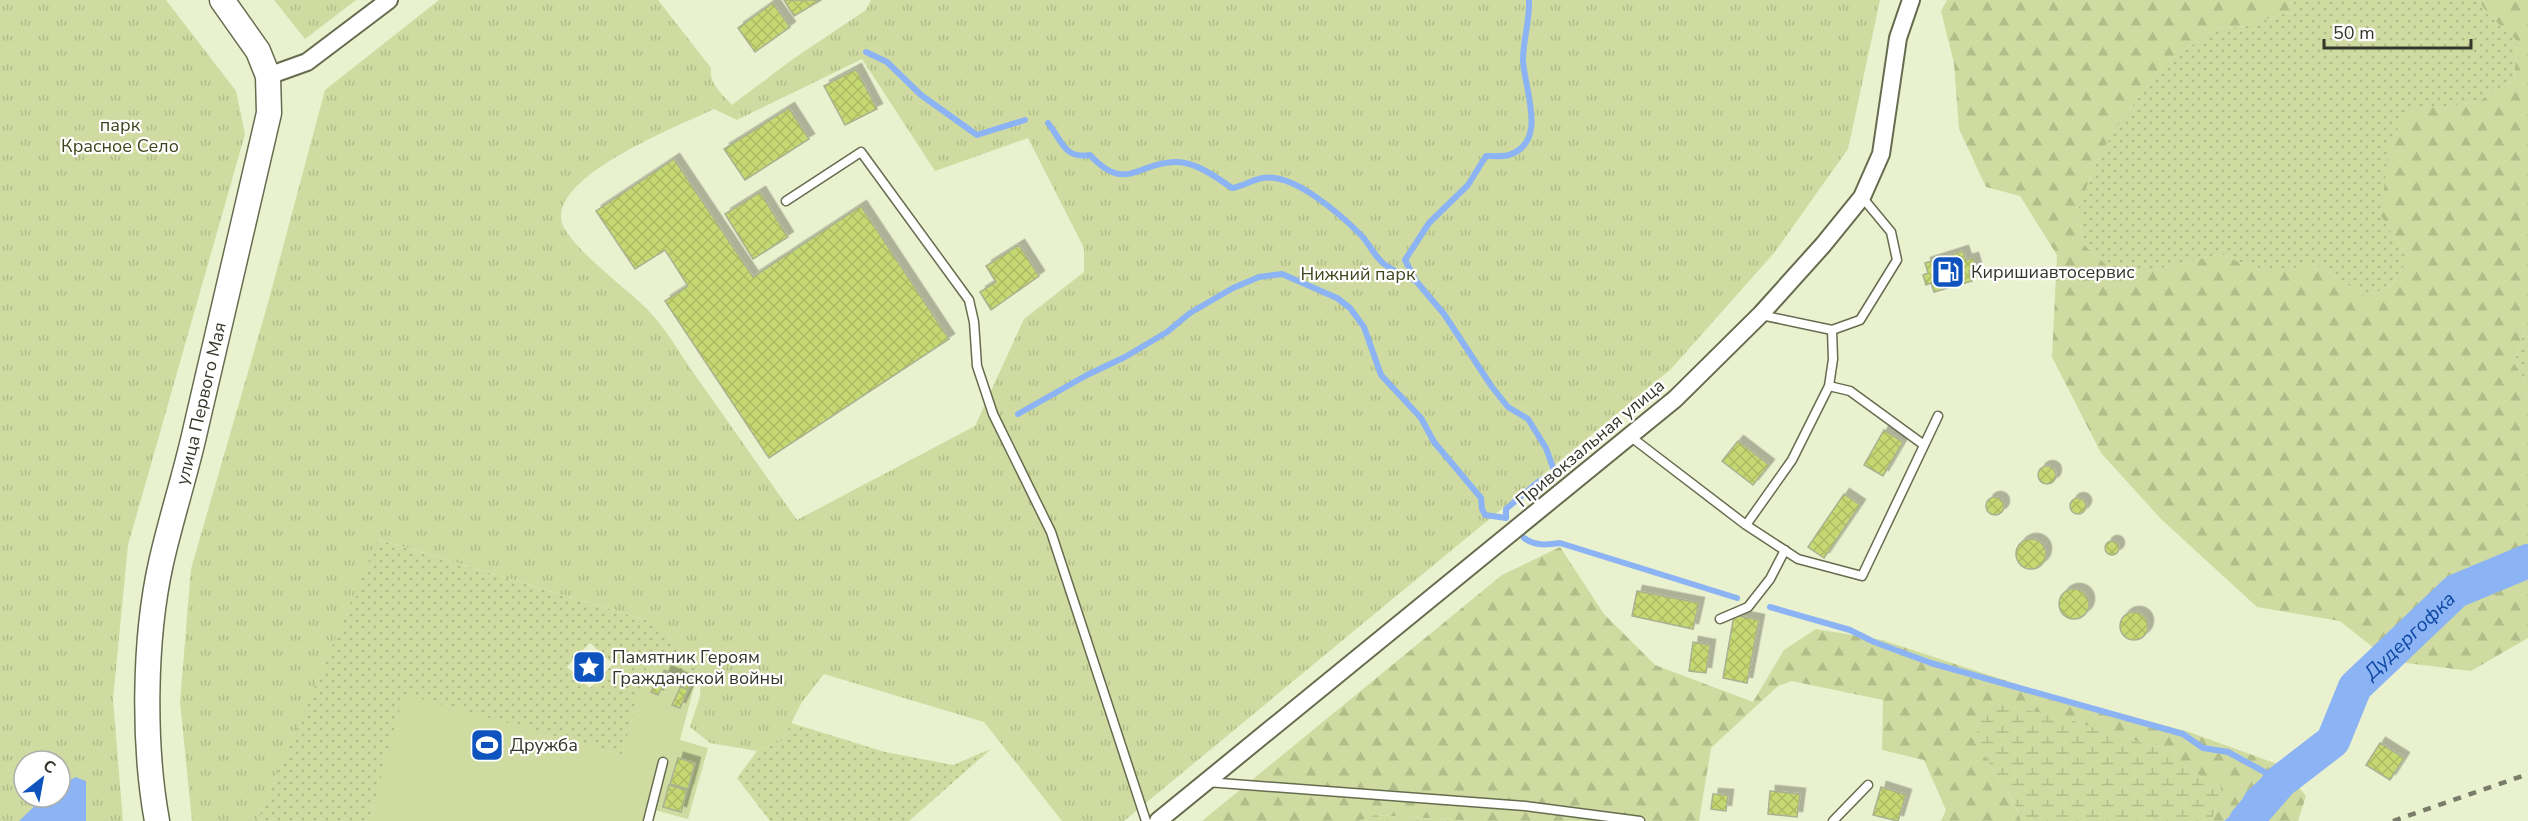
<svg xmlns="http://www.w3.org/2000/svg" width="2528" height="821" font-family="'Nunito Sans',sans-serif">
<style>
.grass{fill:url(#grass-dots);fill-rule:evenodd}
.forest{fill:url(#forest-firs)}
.wetland{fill:url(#wetland-marsh)}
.park{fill:url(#park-tufts);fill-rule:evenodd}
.pitch{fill:#cfdba0}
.water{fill:#8cb3f4}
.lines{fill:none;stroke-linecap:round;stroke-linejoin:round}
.stream{stroke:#8cb3f4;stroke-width:6}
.river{stroke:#8cb3f4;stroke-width:34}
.building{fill:url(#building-cross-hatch);stroke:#aab191;stroke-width:1.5;filter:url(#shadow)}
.service-casing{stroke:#666c4e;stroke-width:11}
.minor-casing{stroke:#666c4e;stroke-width:20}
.secondary-casing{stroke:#666c4e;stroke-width:27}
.service{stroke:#fff;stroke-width:8}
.minor{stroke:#fff;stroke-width:16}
.secondary{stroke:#fff;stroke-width:24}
.rail{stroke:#787c68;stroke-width:4.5;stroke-dasharray:8 8;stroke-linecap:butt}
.labels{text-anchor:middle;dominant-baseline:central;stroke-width:4.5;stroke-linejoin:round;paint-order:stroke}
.park-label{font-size:18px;fill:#3f461c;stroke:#fff}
.poi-label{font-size:18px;fill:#333629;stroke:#fff;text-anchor:start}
.street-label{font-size:18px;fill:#333629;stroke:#fff}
.water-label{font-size:20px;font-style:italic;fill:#0e48a3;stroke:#fff}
</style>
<defs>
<pattern id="grass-dots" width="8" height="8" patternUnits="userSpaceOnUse" patternTransform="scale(1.5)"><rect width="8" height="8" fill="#cfdba0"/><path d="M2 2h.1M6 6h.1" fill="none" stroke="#b2bd8a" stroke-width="1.8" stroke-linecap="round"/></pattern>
<pattern id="forest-firs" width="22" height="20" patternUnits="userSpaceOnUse" patternTransform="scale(1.5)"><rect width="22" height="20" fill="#cfdba0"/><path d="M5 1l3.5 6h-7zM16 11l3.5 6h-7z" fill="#b2bd8a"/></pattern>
<pattern id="wetland-marsh" width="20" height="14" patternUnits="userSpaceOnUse" patternTransform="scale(1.5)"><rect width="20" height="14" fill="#cfdba0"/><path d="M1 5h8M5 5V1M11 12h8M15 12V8" fill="none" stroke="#b2bd8a"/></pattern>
<pattern id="park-tufts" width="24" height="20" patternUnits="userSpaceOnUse" patternTransform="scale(1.5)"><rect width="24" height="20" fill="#cfdba0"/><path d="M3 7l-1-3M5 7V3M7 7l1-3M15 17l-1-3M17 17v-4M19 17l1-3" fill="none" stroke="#b2bd8a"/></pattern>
<pattern id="building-cross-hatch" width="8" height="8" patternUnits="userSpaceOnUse" patternTransform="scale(1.5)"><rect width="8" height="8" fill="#c6d872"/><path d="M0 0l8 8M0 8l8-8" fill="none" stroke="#abba63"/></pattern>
<filter id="shadow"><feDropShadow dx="5.5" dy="-5.5" stdDeviation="0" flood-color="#0004"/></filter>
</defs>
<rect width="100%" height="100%" fill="#eaf1cf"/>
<path class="grass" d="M2291 0H2478L2488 14 2517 41 2514 80 2479 101 2445 107 2408 110 2381 216 2409 258 2392 285 2367 297 2315 264 2283 271 2251 267 2221 254 2141 273 2111 269 2083 244 2078 209 2094 168 2112 133 2163 65 2215 29 2247 26 2289 12Z
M2528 329V400L2522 376 2514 363 2524 332Z
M377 539 659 624 701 674 697 676 648 663 622 755 405 695 369 821H257ZM590 643 613 664 590 688 567 667Z
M791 723 885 752 953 765 991 749 909 821H770L737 778 757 751 782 741Z"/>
<path class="forest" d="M1947 0H2291L2289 12 2247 26 2215 29 2163 65 2112 133 2094 168 2078 209 2083 244 2111 269 2141 273 2221 254 2251 267 2283 270 2315 264 2367 297 2392 285 2409 258 2381 216 2389 146 2408 109 2445 107 2479 101 2514 80 2517 41 2488 14 2478 0H2528V329L2524 332 2514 363 2522 376 2528 400V638L2471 671 2390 661 2340 621 2257 607 2161 519 2101 453 2052 357 2057 255 2020 196 1986 187 1959 129 1954 63 1941 11Z
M1560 547 1604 614 1655 665 1753 702 1784 650 1816 629 1882 640 2044 693 2189 732 2280 765 2306 796 2298 821H2263L2286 798 2284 790 2273 778 2246 792 2236 811 2224 821H2211L2222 797 2180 761 2171 749 2149 745 2060 717 1987 702C1984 710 1978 720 1977 728 1974 752 2015 794 2021 821H1941L1946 810 1924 760 1882 750 1883 700 1792 681 1778 686 1711 748 1699 821H1470L1375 815 1359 821H1202L1502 575Z"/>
<path class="wetland" d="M1987 702 2061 717 2149 745 2171 749C2185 767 2198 778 2220 782L2222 797 2211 821H2021C2015 793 1974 753 1977 728 1978 720 1984 710 1987 702Z
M1375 815 1470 821H1359Z"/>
<path class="park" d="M0 0H166L236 91 245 134 128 545 113 699 123 821H0ZM24 761H60V797H24Z
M274 0H356L305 39Z
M439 0H658L711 68C709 84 722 94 732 105L793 59 866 10 871 0H1880L1848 149 1774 253 1671 369 1124 821H1062L984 722 824 674 802 702 782 741 757 751 710 743 690 727 700 696 701 674 659 624 378 539 257 821H192L180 702 191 569 268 303 325 90ZM862 59 935 171 1028 138 1084 248V272L1024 319 975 426 797 520C763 472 729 423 695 375 680 354 666 328 647 309 629 290 562 242 561 218 559 172 679 126 714 109L737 120Z"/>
<path class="pitch" d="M648 662 697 676 680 740 708 748 688 819 647 808 643 821H369L404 694 622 755Z"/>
<path class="water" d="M2265 775C2276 780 2284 786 2286 798L2263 821H2224L2236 811 2246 792Z
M75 777 86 781V821H19L44 797H60V788Z"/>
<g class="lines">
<path class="stream" d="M866 52 887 62 921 95 977 135 1025 120
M1048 123C1063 142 1064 159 1090 155 1126 194 1137 162 1176 162 1196 162 1216 177 1232 188 1244 186 1254 179 1263 178 1294 173 1341 215 1361 235 1369 243 1374 256 1384 264 1393 271 1406 276 1416 281
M1018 414 1087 375 1125 357 1167 332 1190 313 1233 288 1259 277 1282 274 1337 298 1350 308 1364 327 1381 375 1421 418 1434 442 1481 498 1482 509 1485 515 1506 518V509L1538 482 1555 473 1546 448 1528 419 1508 407 1492 387 1444 314 1416 281 1405 260 1429 223 1468 185 1486 156C1492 156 1502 157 1509 155 1549 142 1524 89 1523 60 1523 40 1530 20 1529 0
M1524 538C1535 546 1546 545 1560 543L1737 598
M1770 607 1850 630 1874 642 1931 663 2183 734 2203 748 2228 752 2281 781"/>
<path class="river" id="s1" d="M2246 821 2281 781 2333 741 2355 687 2456 591 2528 561"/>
</g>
<path class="building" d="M784 0H821L794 16Z
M773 3 790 27 755 52 738 28Z
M856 69 877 109 845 125 824 86Z
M789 108 809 139 745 180 724 149Z
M674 159 753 277 861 206 949 339 769 458 665 301 688 286 665 250 635 269 596 211Z
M760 192 788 237 753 259 725 214Z
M1019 245 1039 276 991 310 980 292 996 282 986 266Z
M1963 251 1966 260 1973 258 1976 268 1969 271 1972 281 1934 292 1931 283 1926 285 1923 275 1928 273 1925 263Z
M1884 430 1903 442 1883 476 1864 465Z
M1738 441 1769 465 1753 485 1722 461Z
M2038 475a9 9 0 1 1 18 0a9 9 0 1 1-18 0Z
M1844 494 1860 505 1824 558 1808 547Z
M1986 506a9 9 0 1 1 18 0a9 9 0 1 1-18 0Z
M2070 506a8 8 0 1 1 16 0a8 8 0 1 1-16 0Z
M2016 554a15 15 0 1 1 30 0a15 15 0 1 1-30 0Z
M2105 548a7 7 0 1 1 14 0a7 7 0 1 1-14 0Z
M2059 604a15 15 0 1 1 30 0a15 15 0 1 1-30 0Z
M1637 591 1699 603 1693 629 1632 616Z
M2120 626a14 14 0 1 1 28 0a14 14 0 1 1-28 0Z
M1734 615 1759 620 1747 683 1723 678Z
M1693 642 1710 645 1706 673 1689 671Z
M666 671 691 683 688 690 663 678Z
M659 676 666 679 658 695 651 692Z
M681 686 688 690 680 708 672 705Z
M2380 743 2404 758 2390 780 2366 765Z
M678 758 695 763 688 789 670 784Z
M669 785 687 790 681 812 663 807Z
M1881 787 1906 795 1898 821 1873 815Z
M1770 791 1800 794 1797 817 1768 814Z
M1713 794 1728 795 1726 811 1711 809Z"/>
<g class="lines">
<defs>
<path id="service" d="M786 201 861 152 969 300 974 322 977 366 993 414 1051 532 1146 821
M1761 315 1832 330 1860 320 1897 260 1891 232 1862 197
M1829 386 1850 391 1924 445
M1631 437 1746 525 1798 559 1862 576 1938 416
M1746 525 1792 460 1829 386 1833 359 1832 330
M1720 619 1748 607 1770 579 1785 550
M1207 782 1525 806 1640 821
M648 821 663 762
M1833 821 1868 785"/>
<path id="minor" d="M268 76 307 62 389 0
M1158 821 1675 399 1761 314 1823 245 1862 197 1881 154 1898 38 1911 0"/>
<g id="secondary">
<path id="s2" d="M157 821C143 744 144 639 161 563 171 518 186 473 196 427 220 322 245 218 269 113L268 76 258 51 222 0"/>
</g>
</defs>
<use href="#service" class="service-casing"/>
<use href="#minor" class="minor-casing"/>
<use href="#secondary" class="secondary-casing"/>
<use href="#service" class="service"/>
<use href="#minor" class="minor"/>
<use href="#secondary" class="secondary"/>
<path class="rail" d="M2393 821 2528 774"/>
</g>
<defs>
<symbol id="fuel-square" viewBox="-11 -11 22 22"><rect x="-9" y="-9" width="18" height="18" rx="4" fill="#0e53be" stroke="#fff"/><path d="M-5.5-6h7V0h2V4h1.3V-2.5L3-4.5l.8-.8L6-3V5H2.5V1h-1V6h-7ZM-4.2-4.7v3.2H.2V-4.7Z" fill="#fff"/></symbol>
<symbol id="sight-square" viewBox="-11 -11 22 22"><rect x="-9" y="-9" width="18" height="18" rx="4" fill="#0e53be" stroke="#fff"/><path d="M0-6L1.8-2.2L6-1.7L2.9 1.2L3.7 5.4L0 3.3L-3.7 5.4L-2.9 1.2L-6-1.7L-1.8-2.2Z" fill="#fff"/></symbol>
<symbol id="stadium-square" viewBox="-11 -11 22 22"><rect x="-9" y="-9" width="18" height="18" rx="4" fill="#0e53be" stroke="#fff"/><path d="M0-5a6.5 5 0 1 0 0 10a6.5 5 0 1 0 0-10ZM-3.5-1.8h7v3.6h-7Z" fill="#fff"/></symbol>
</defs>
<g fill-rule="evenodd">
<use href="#fuel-square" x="1929" y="253" width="38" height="38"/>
<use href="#sight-square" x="570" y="648" width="38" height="38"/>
<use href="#stadium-square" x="468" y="726" width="38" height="38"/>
</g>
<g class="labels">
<g class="park-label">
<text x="120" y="125">парк<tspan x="120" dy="21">Красное Село</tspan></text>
<text x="1358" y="274">Нижний парк</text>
</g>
<g class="poi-label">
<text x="1971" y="272">Киришиавтосервис</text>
<text x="612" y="657">Памятник Героям<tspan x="612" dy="21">Гражданской войны</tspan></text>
<text x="510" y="745">Дружба</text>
</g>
<g class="street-label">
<text stroke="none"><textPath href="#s2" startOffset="424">улица Первого Мая</textPath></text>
<text transform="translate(1590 443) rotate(-40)">Привокзальная улица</text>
</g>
<g class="water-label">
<text stroke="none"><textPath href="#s1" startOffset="252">Дудергофка</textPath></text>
</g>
</g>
<g transform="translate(42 779) rotate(31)"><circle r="28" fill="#ffffff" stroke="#adafa9" stroke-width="1.5"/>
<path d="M0-4.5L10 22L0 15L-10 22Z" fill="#0e53be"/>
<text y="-9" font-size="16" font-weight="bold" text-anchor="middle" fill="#333629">С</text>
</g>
<path d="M2324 39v9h147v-9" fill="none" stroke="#333629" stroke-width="3"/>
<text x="2333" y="39" font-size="18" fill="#333629" stroke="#ffffff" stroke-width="4.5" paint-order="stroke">50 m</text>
</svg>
